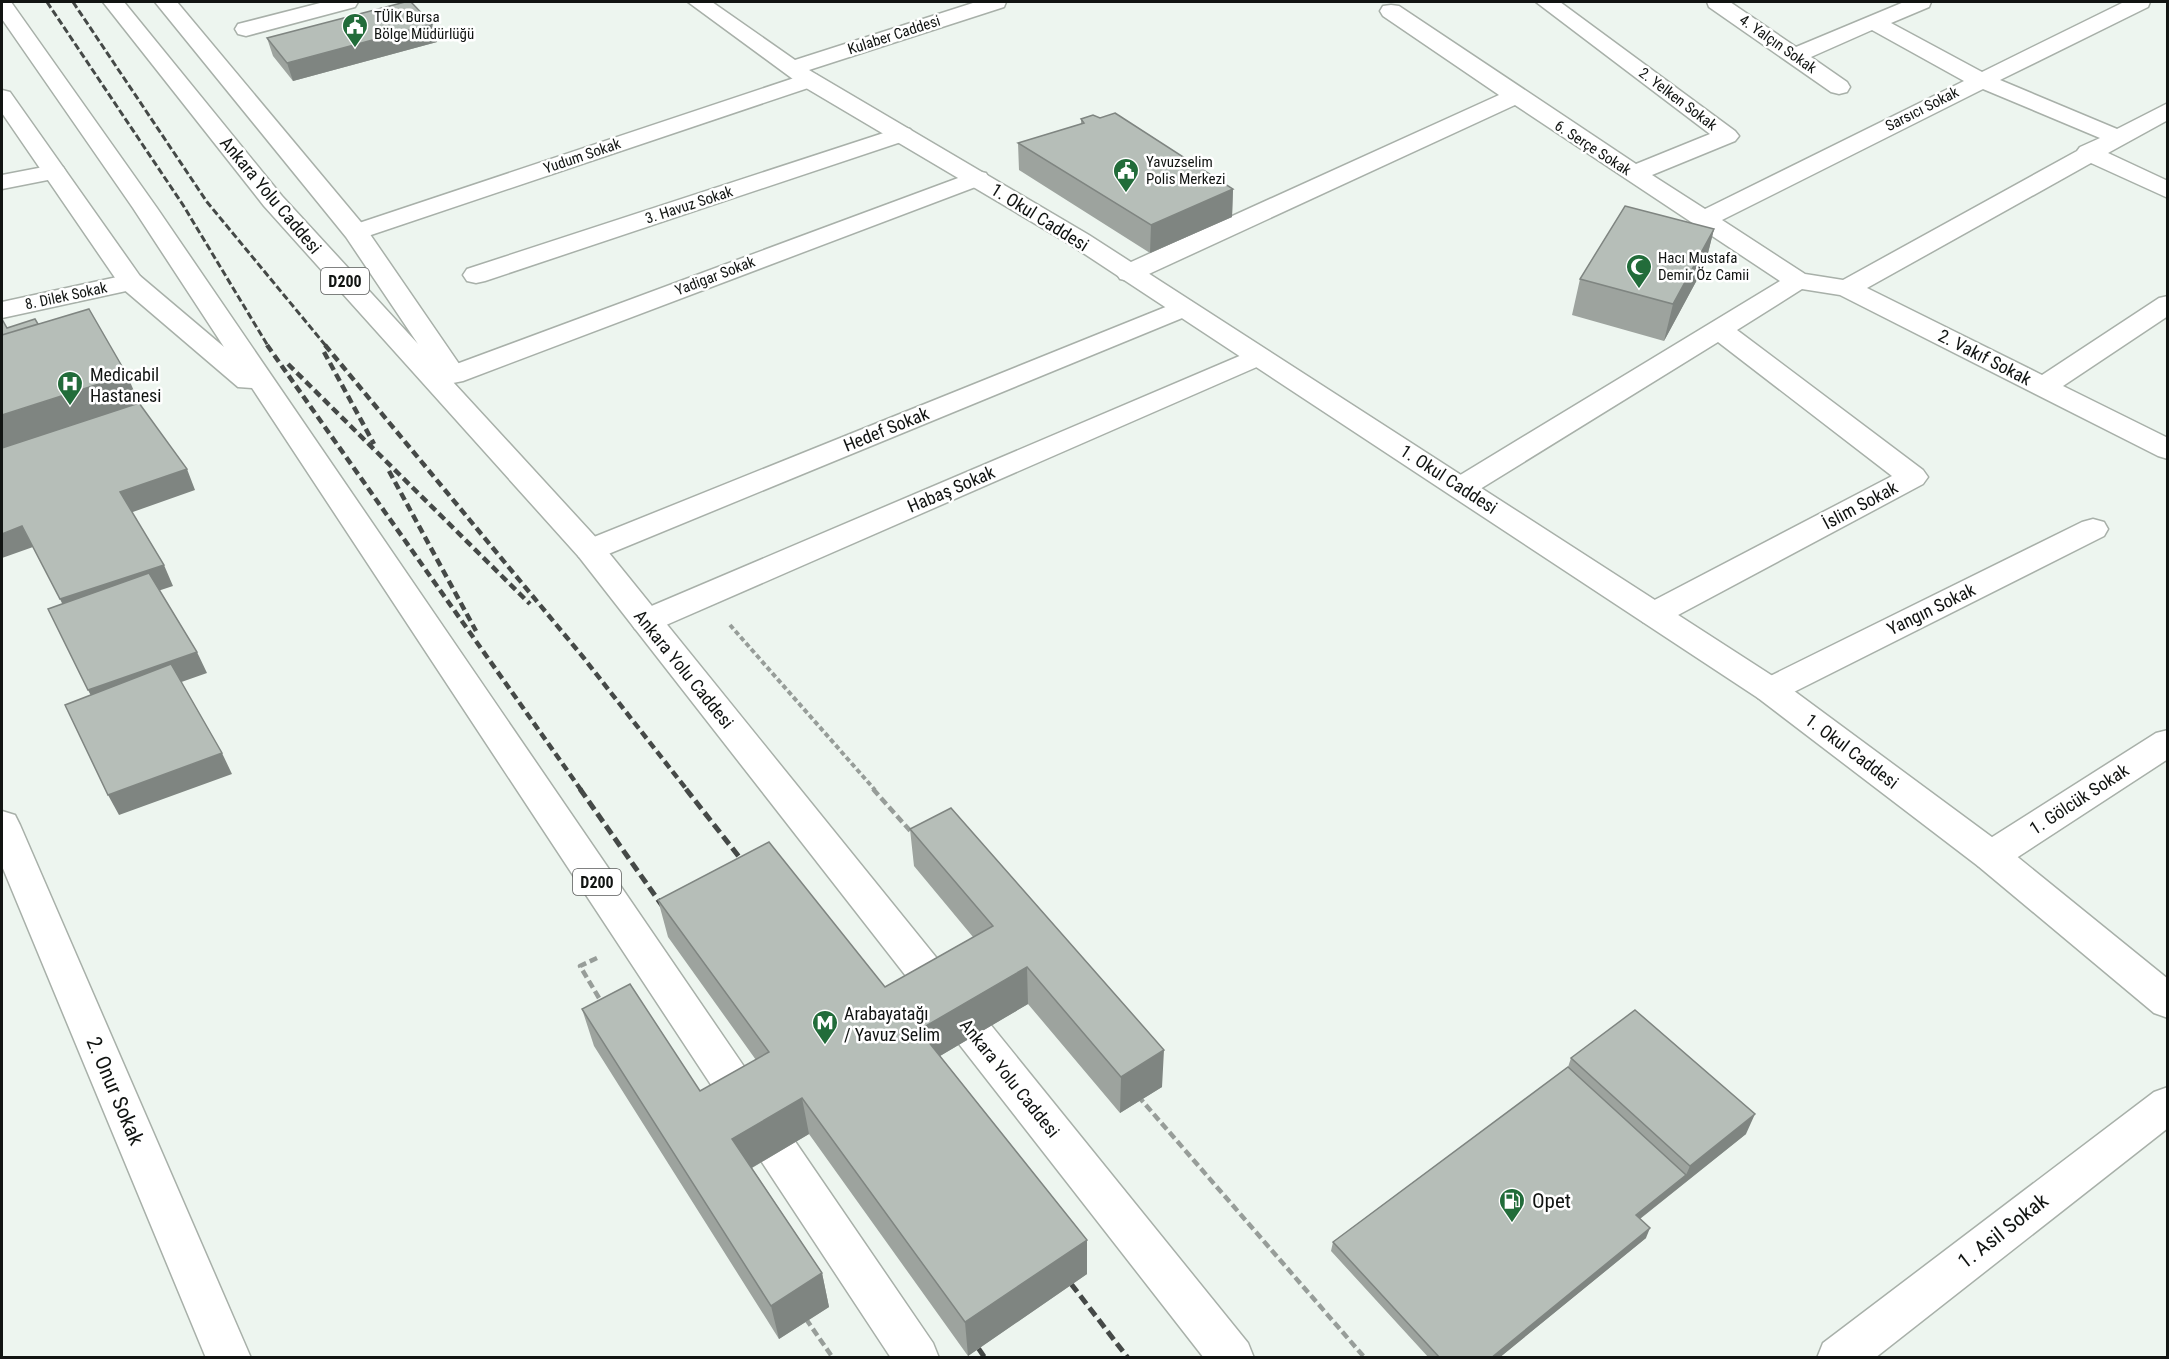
<svg xmlns="http://www.w3.org/2000/svg" width="2169" height="1359" font-family="'Roboto Condensed',sans-serif">
<style>
.lines{fill:none;stroke-linecap:round;stroke-linejoin:round}
.minor-casing{stroke:#a8b0a9;stroke-width:3}
.secondary-casing{stroke:#a8b0a9;stroke-width:3}
.trunk-casing{stroke:#a8b0a9;stroke-width:3}
.path-far1{stroke:#979d99;stroke-width:4;stroke-dasharray:5 3;stroke-linecap:butt}
.path{stroke:#979d99;stroke-width:4.5;stroke-dasharray:8 4;stroke-linecap:butt}
.minor{fill:#fff;fill-rule:evenodd}
.secondary{fill:#fff;fill-rule:evenodd}
.trunk{fill:#fff;fill-rule:evenodd}
.rail-far2{stroke:#454947;stroke-width:3;stroke-dasharray:7 3;stroke-linecap:butt}
.rail-far1{stroke:#454947;stroke-width:4.5;stroke-dasharray:8 4.5;stroke-linecap:butt}
.rail{stroke:#454947;stroke-width:5;stroke-dasharray:10 5;stroke-linecap:butt}
.wall{fill:#9da39e}
.shaded-wall{fill:#7f8581}
.building{fill:#b6beb8;stroke:#7f8581;stroke-width:1.5}
.labels{text-anchor:middle;dominant-baseline:central;stroke-width:5;stroke-linejoin:round;paint-order:stroke}
.far-poi-label{font-size:15px;fill:#111412;stroke:#fff;text-anchor:start}
.far-street-label{font-size:15px;fill:#111412;stroke:#fff}
.shield{fill:#fff;stroke:#585a59;stroke-width:1.5}
.shield-label{font-size:16px;font-weight:bold;fill:#111412}
.street-label{font-size:18px;fill:#111412;stroke:#fff}
.poi-label{font-size:18px;fill:#111412;stroke:#fff;text-anchor:start}
.near-street-label{font-size:21px;fill:#111412;stroke:#fff}
.near-poi-label{font-size:21px;fill:#111412;stroke:#fff;text-anchor:start}
</style>
<rect width="100%" height="100%" fill="#edf5ef"/>
<g class="lines">
<defs>
<path id="minor" d="M324 2H358L355 7 246 36 238 34 235 29 238 24Z
M1536 2H1560L1735 131 1739 136 1735 141 1652 175 1705 209 1964 81 1872 30 1811 57 1847 82 1850 87 1847 92 1839 94 1831 92 1709 7 1707 2H1730L1796 47 1904 2H1931L1929 7 1891 23 1982 72 2124 2H2150L2148 7 2000 80 2117 129 2168 103V120L2108 153 2168 181V198L2091 163 1867 288 2042 375 2159 298 2168 296V316L2063 386 2168 438V459L2158 456 1840 295 1802 289 1737 330 1923 470 1928 477 1923 484 1665 622 1654 625 1643 622 1638 614 1643 606 1892 476 1718 342 1472 494 1462 496 1452 494 1447 487 1452 480 1780 281 1515 105 1138 279 1129 281 1120 279 1116 273 1120 267 1499 95 1383 16 1380 11 1383 6 1391 5 1399 6 1636 164 1710 134ZM1983 89 2100 138 2080 147 2077 151 1843 280 1805 274 1722 220Z
M809 73 817 75 820 80 817 85 365 237 356 240 347 237 343 232 347 227Z
M902 127 910 129 914 134 910 139 485 281 476 283 467 281 463 275 467 269Z
M54 165 63 167 66 172 63 177 2 189V175Z
M977 171 986 173 989 178 986 183 463 381 453 383 443 381 439 375 443 369Z
M131 274 140 276 144 282 140 288 2 318V302Z
M1183 300 1192 302 1196 308 1192 314 601 557 590 560 579 557 575 550 579 543Z
M1256 349 1266 351 1270 357 1266 363 657 629 646 632 635 629 630 621 635 613Z
M2093 519 2104 522 2108 529 2104 536 1782 698 1770 702 1758 698 1753 690 1758 682 2082 522Z
M2168 730V759L2004 866 1991 870 1978 866 1973 856 1978 846 2156 733Z
M2 811 15 815 20 825 251 1358H206L2 866Z
M2168 1087V1128L1875 1358H1817L1823 1343 2154 1092Z"/>
<path id="secondary" d="M688 2H712L795 60 976 2H1006L1004 7 809 70 1089 235 1782 682 2004 846 2168 979V1018L2154 1013 1978 866 1758 698 1071 245 801 85Z"/>
<path id="trunk" d="M2 2H11L157 208 933 1343 939 1358H891L252 388 238 387 122 288 2 113V90L10 92 140 276 224 347 133 208 2 19Z
M103 2H124L282 196 418 344 346 237 155 2H177L365 227 466 374 462 380 453 382 601 543 1248 1343 1254 1358H1204L579 557 264 206Z"/>
</defs>
<use href="#minor" class="minor-casing"/>
<use href="#secondary" class="secondary-casing"/>
<use href="#trunk" class="trunk-casing"/>
<path class="path-far1" d="M730 625 875 790"/>
<path class="path" d="M873 789 913 834
M597 958 580 966 602 1003
M1138 1096 1365 1358
M806 1319 833 1358"/>
<use href="#minor" class="minor"/>
<use href="#secondary" class="secondary"/>
<use href="#trunk" class="trunk"/>
<path class="rail-far2" d="M47 2 183 205 268 346
M73 2 207 202 326 346"/>
<path class="rail-far1" d="M267 345 581 790
M325 345 583 657 687 790
M324 352 374 444
M288 364 530 604
M389 471 476 631"/>
<path class="rail" d="M580 789 668 914
M686 789 751 872
M1062 1272 1128 1358
M970 1336 985 1358"/>
</g>
<path class="wall" d="M432 24 437 42 293 81 273 56 267 38Z
M1081 119 1233 189 1232 217 1150 253 1019 170 1018 143 1081 124Z
M1714 229 1705 265 1664 341 1572 315 1580 279Z
M910 829 1162 1087 1120 1113 1028 1004 940 1056 1087 1240V1274L968 1356 809 1134 752 1168 822 1273 829 1307 779 1339 594 1046 582 1009 700 1091 756 1060 668 937 658 900 885 987 973 937 914 866Z
M1571 1058 1746 1134 1640 1219 1646 1238 1499 1358H1429L1331 1251 1333 1242 1568 1067Z"/>
<path class="shaded-wall" d="M432 24 437 42 293 81 287 63Z
M1233 189 1232 217 1150 253 1151 225Z
M1714 229 1705 265 1664 341 1673 304Z
M127 375 148 423 2 472V415Z
M187 469 195 490 130 513 120 492Z
M22 526 33 547 2 558V534Z
M164 565 173 586 70 620 60 599Z
M197 652 207 673 99 711 88 690Z
M222 753 232 774 119 815 108 795Z
M1027 967 1028 1004 923 1066 919 1030Z
M1164 1050 1162 1087 1120 1113 1121 1077Z
M802 1098 809 1134 741 1174 732 1139Z
M1755 1114 1746 1134 1632 1225 1636 1215 1686 1175 1690 1166Z
M1650 1228 1646 1238 1499 1358H1491Z
M1087 1240V1274L968 1356 965 1322Z
M822 1273 829 1307 779 1339 771 1306Z"/>
<path class="building" d="M405 2H411L432 24 287 63 267 38Z
M1115 113 1233 189 1151 225 1018 143 1084 123 1081 119 1093 115 1100 118Z
M1625 206 1714 229 1673 304 1580 279Z
M89 309 127 375 2 415V335Z
M35 319 38 324 2 335V322L3 321 7 328Z
M139 403 187 469 120 492 164 565 60 599 22 526 2 534V448Z
M149 573 197 652 88 690 48 609Z
M171 664 222 753 108 795 65 705Z
M951 808 1164 1050 1121 1077 1027 967 919 1030 1087 1240 965 1322 802 1098 732 1139 822 1273 771 1306 582 1009 630 984 700 1091 769 1052 658 900 769 842 885 987 993 926 910 829Z
M1635 1010 1755 1114 1690 1166 1571 1058Z
M1568 1067 1686 1175 1636 1215 1650 1228 1491 1358H1440L1333 1242Z"/>
<defs>
<symbol id="civic-pin" viewBox="-11 -11 22 30"><path d="M0 17L-7.5 6A9.5 9.5 0 1 1 7.5 6Z" fill="#226c3a" stroke="#fff"/><path d="M-.6-6.5H3V-4.5H.6V-3L4-1V1h2V6H-6V1h2V-1L-.6-3ZM-1.2 2.5V6h2.4V2.5Z" fill="#fff"/></symbol>
<symbol id="mosque-pin" viewBox="-11 -11 22 30"><path d="M0 17L-7.5 6A9.5 9.5 0 1 1 7.5 6Z" fill="#226c3a" stroke="#fff"/><path d="M3.5-4.9A6 6 0 1 0 3.5 4.9A5 5 0 1 1 3.5-4.9Z" fill="#fff"/></symbol>
<symbol id="hospital-pin" viewBox="-11 -11 22 30"><path d="M0 17L-7.5 6A9.5 9.5 0 1 1 7.5 6Z" fill="#226c3a" stroke="#fff"/><path d="M-5-5h3v3.5h4V-5h3V5h-3V1.5h-4V5h-3Z" fill="#fff"/></symbol>
<symbol id="metro-pin" viewBox="-11 -11 22 30"><path d="M0 17L-7.5 6A9.5 9.5 0 1 1 7.5 6Z" fill="#226c3a" stroke="#fff"/><path d="M-5.5 5V-5H-3L0 0L3-5H5.5V5H3V-.5L0 4L-3-.5V5Z" fill="#fff"/></symbol>
<symbol id="fuel-pin" viewBox="-11 -11 22 30"><path d="M0 17L-7.5 6A9.5 9.5 0 1 1 7.5 6Z" fill="#226c3a" stroke="#fff"/><path d="M-5.5-6h7V0h2V4h1.3V-2.5L3-4.5l.8-.8L6-3V5H2.5V1h-1V6h-7ZM-4.2-4.7v3.2H.2V-4.7Z" fill="#fff"/></symbol>
</defs>
<g fill-rule="evenodd">
<use href="#civic-pin" x="340" y="11" width="30" height="40"/>
<use href="#civic-pin" x="1111" y="156" width="30" height="40"/>
<use href="#mosque-pin" x="1624" y="252" width="30" height="40"/>
<use href="#hospital-pin" x="55" y="369" width="30" height="40"/>
<use href="#metro-pin" x="810" y="1008" width="30" height="40"/>
<use href="#fuel-pin" x="1497" y="1186" width="30" height="40"/>
</g>
<g class="labels">
<g class="far-poi-label">
<text x="374" y="17">TÜİK Bursa<tspan x="374" dy="17">Bölge Müdürlüğü</tspan></text>
<text x="1146" y="162">Yavuzselim<tspan x="1146" dy="17">Polis Merkezi</tspan></text>
<text x="1658" y="258">Hacı Mustafa<tspan x="1658" dy="17">Demir Öz Camii</tspan></text>
</g>
<g class="far-street-label">
<text transform="translate(894 35) rotate(-18)">Kulaber Caddesi</text>
<text transform="translate(1778 44) rotate(35)">4. Yalçın Sokak</text>
<text transform="translate(1678 99) rotate(37)">2. Yelken Sokak</text>
<text transform="translate(1922 109) rotate(-27)">Sarsıcı Sokak</text>
<text transform="translate(1593 148) rotate(33)">6. Serçe Sokak</text>
<text transform="translate(582 156) rotate(-19)">Yudum Sokak</text>
<text transform="translate(689 205) rotate(-18)">3. Havuz Sokak</text>
<text transform="translate(715 276) rotate(-21)">Yadigar Sokak</text>
<text transform="translate(66 296) rotate(-12)">8. Dilek Sokak</text>
</g>
<g class="shield">
<rect x="321" y="268" width="48" height="26" rx="4.5"/>
<rect x="573" y="869" width="48" height="26" rx="4.5"/>
</g>
<g class="shield-label">
<text x="345" y="281">D200</text>
<text x="597" y="882">D200</text>
</g>
<g class="street-label">
<text transform="translate(271 195) rotate(50)">Ankara Yolu Caddesi</text>
<text transform="translate(1040 217) rotate(32)">1. Okul Caddesi</text>
<text transform="translate(1985 357) rotate(27)">2. Vakıf Sokak</text>
<text transform="translate(886 429) rotate(-22)">Hedef Sokak</text>
<text transform="translate(1449 479) rotate(33)">1. Okul Caddesi</text>
<text transform="translate(951 489) rotate(-23)">Habaş Sokak</text>
<text transform="translate(1860 505) rotate(-28)">İslim Sokak</text>
<text transform="translate(1931 609) rotate(-26)">Yangın Sokak</text>
<text transform="translate(684 669) rotate(51)">Ankara Yolu Caddesi</text>
<text transform="translate(1852 751) rotate(37)">1. Okul Caddesi</text>
<text transform="translate(2079 799) rotate(-33)">1. Gölcük Sokak</text>
<text transform="translate(1010 1078) rotate(51)">Ankara Yolu Caddesi</text>
</g>
<g class="poi-label">
<text x="90" y="374">Medicabil<tspan x="90" dy="21">Hastanesi</tspan></text>
<text x="844" y="1013">Arabayatağı<tspan x="844" dy="21">/ Yavuz Selim</tspan></text>
</g>
<g class="near-street-label">
<text transform="translate(115 1091) rotate(67)">2. Onur Sokak</text>
<text transform="translate(2003 1231) rotate(-38)">1. Asil Sokak</text>
</g>
<g class="near-poi-label">
<text x="1532" y="1201">Opet</text>
</g>
</g>
<rect width="2169" height="1359" fill="none" stroke="#111412" stroke-width="6"/>
</svg>
